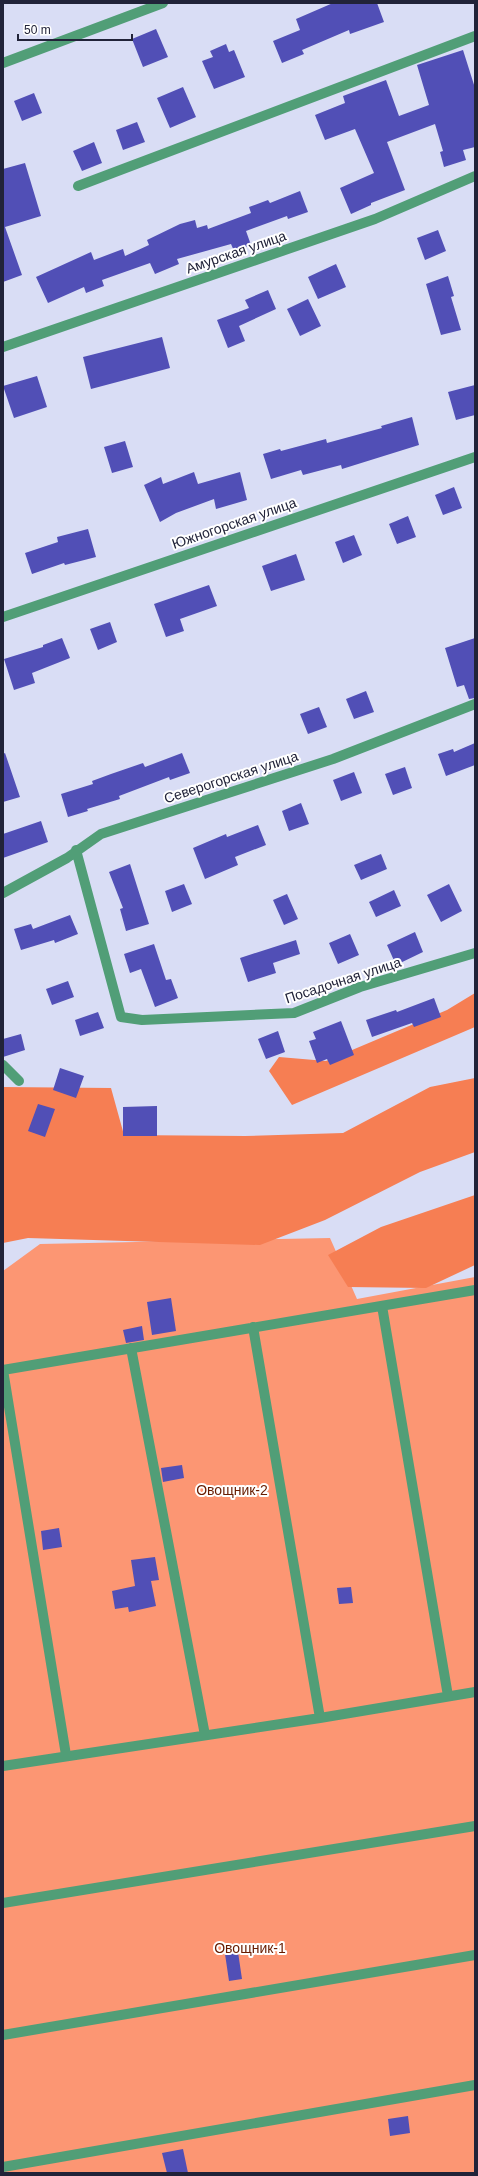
<svg xmlns="http://www.w3.org/2000/svg" width="478" height="2176" font-family="Helvetica,sans-serif">
<style>
.green{fill:#fc9673}
.forest{fill:#f67e53}
.building{fill:#514fb6}
.lines{fill:none;stroke-linecap:round;stroke-linejoin:round}
.minor{stroke:#519e77;stroke-width:10}
.labels{text-anchor:middle;dominant-baseline:central;stroke-width:4;stroke-linejoin:round;paint-order:stroke}
.street-label{font-size:14px;fill:#212339;stroke:#fff}
.park-label{font-size:14px;fill:#671c00;stroke:#fff}
</style>
<rect width="100%" height="100%" fill="#d9ddf5"/>
<path class="green" d="M330 1238 357 1299 475 1277V2173H3V1271L40 1244Z"/>
<path class="forest" d="M475 993V1027L292 1105 269 1071 279 1057 326 1061 447 1010Z
M475 1078V1152L420 1172 325 1220 260 1245 28 1238 3 1243V1087L111 1088 124 1135 245 1136 343 1133 430 1087Z
M475 1195V1265L426 1288 348 1287 328 1255 381 1227Z"/>
<path class="building" d="M333 3H377L384 22 350 34 349 30 302 50 304 54 282 63 273 41 300 30 296 19Z
M156 29 168 57 143 67 132 39Z
M226 44 229 52 234 50 245 77 214 89 202 61 213 57 210 51Z
M463 50 475 88V147L463 150 466 160 444 167 440 152 443 151 435 124 387 142 405 190 371 203V205L351 214 340 188 374 173 355 129 325 140 315 115 345 103 343 96 386 80 399 116 429 105 417 65Z
M183 87 196 117 170 128 157 98Z
M34 93 42 113 22 121 14 101Z
M137 122 145 142 123 150 116 130Z
M94 142 102 163 82 171 73 151Z
M25 163 41 216 5 227 22 275 3 282V169Z
M300 191 308 212 288 219 287 216 246 231 251 245 234 251 231 244 177 259 179 264 155 274 150 263 102 280 104 286 86 293 84 287 48 303 36 277 91 252 94 260 123 249 125 256 149 245 147 240 180 224 195 220 197 228 207 225 208 229 251 213 249 207 268 200 270 203Z
M438 230 446 251 425 260 417 238Z
M336 264 346 287 318 299 308 277Z
M448 276 454 296 451 297 461 330 441 335 426 284Z
M268 290 276 309 239 326 245 341 228 348 217 320 249 308 245 300Z
M308 299 321 326 300 336 287 309Z
M162 337 170 368 91 389 83 357Z
M37 376 47 407 14 418 3 386Z
M475 385V415L456 420 448 392Z
M412 417 419 445 342 469 341 465 303 475 301 470 271 479 263 454 280 449 281 451 326 439 327 443 382 428 381 426Z
M125 441 133 467 112 473 104 447Z
M194 472 198 484 240 472 247 500 216 509 214 499 176 513 160 522 144 485 161 477 163 484Z
M454 487 462 508 443 515 435 495Z
M408 516 416 537 397 544 389 524Z
M88 529 96 557 65 565 64 563 32 574 25 553 58 542 57 537Z
M354 535 362 555 343 563 335 542Z
M296 554 305 580 271 591 262 566Z
M209 585 217 606 180 619 184 631 166 637 154 604Z
M110 622 117 642 98 650 90 629Z
M62 638 70 658 32 673 35 683 14 690 4 659 43 647V645Z
M475 638V698L469 699 464 685 457 687 445 648Z
M366 691 374 712 354 719 346 699Z
M319 707 327 727 308 734 300 714Z
M475 743V765L446 776 438 754 453 749 454 752Z
M5 753 20 797 3 802V754Z
M182 753 190 773 170 780 169 777 119 796 120 799 87 809 88 811 68 817 61 794 93 784 92 781 111 774 143 763 145 767Z
M405 767 412 788 393 795 385 774Z
M354 772 362 793 341 801 333 780Z
M301 803 309 824 289 831 282 811Z
M41 821 48 842 3 858V834Z
M258 825 266 845 235 857 238 865 205 879 193 848 226 834 227 837Z
M381 854 387 869 361 880 354 865Z
M130 864 149 924 126 931 120 909 123 908 109 872Z
M184 884 192 904 172 912 165 891Z
M449 884 462 911 441 922 427 895Z
M394 890 401 906 376 917 369 902Z
M287 894 298 919 284 925 273 900Z
M70 915 78 934 55 943 54 940 21 950 14 929 31 924 33 929Z
M415 932 423 952 396 965 387 945Z
M350 934 359 955 338 964 329 943Z
M296 940 300 954 273 963 276 973 248 982 240 958Z
M154 944 166 980 171 979 178 998 155 1007 141 969 130 973 124 954Z
M68 981 74 997 52 1005 46 989Z
M434 998 441 1017 414 1027 412 1023 372 1037 366 1020 396 1010 397 1012Z
M98 1012 104 1028 80 1036 75 1020Z
M341 1021 354 1055 330 1065 327 1059 317 1063 309 1041 316 1039 313 1032Z
M278 1031 285 1052 266 1059 258 1039Z
M21 1034 25 1050 3 1057V1039Z
M60 1068 84 1076 76 1098 53 1090Z
M38 1104 55 1109 45 1137 28 1131Z
M157 1106V1136H123V1107Z
M171 1298 176 1331 152 1335 147 1302Z
M142 1326 144 1340 126 1343 123 1330Z
M182 1465 184 1478 163 1482 161 1468Z
M59 1528 62 1547 43 1550 41 1531Z
M155 1557 159 1580 151 1581 156 1606 129 1612 128 1607 115 1609 112 1591 135 1586 131 1560Z
M351 1587 353 1603 339 1604 337 1588Z
M238 1952 242 1979 229 1981 225 1954Z
M408 2116 410 2133 390 2136 388 2119Z
M183 2149 188 2173H167L162 2153Z"/>
<g class="lines">
<path class="minor" d="M3 63 163 3
M78 186 475 36
M3 347 375 219 475 176
M3 617 475 457
M76 850 121 1017 142 1020 294 1013 360 987 475 953
M3 893 67 858 101 834 333 759 475 704
M3 1065 19 1081
M382 1306 448 1696
M253 1327 320 1718
M131 1348 205 1735
M3 1370 475 1290
M3 1370 66 1755
M3 1766 320 1718 475 1692
M3 1903 475 1826
M3 2035 475 1955
M3 2167 475 2085"/>
</g>
<g class="labels">
<g class="street-label">
<text transform="translate(236 252) rotate(-19)">Амурская улица</text>
<text transform="translate(234 523) rotate(-19)">Южногорская улица</text>
<text transform="translate(231 777) rotate(-18)">Северогорская улица</text>
<text transform="translate(343 980) rotate(-18)">Посадочная улица</text>
</g>
<g class="park-label">
<text x="232" y="1490">Овощник-2</text>
<text x="250" y="1948">Овощник-1</text>
</g>
</g>
<rect width="478" height="2176" fill="none" stroke="#212339" stroke-width="8"/>
<path d="M18 34v6h114v-6" fill="none" stroke="#212339" stroke-width="2"/>
<text x="24" y="34" font-size="12" fill="#212339" stroke="#ffffff" stroke-width="3" paint-order="stroke">50 m</text>
</svg>
